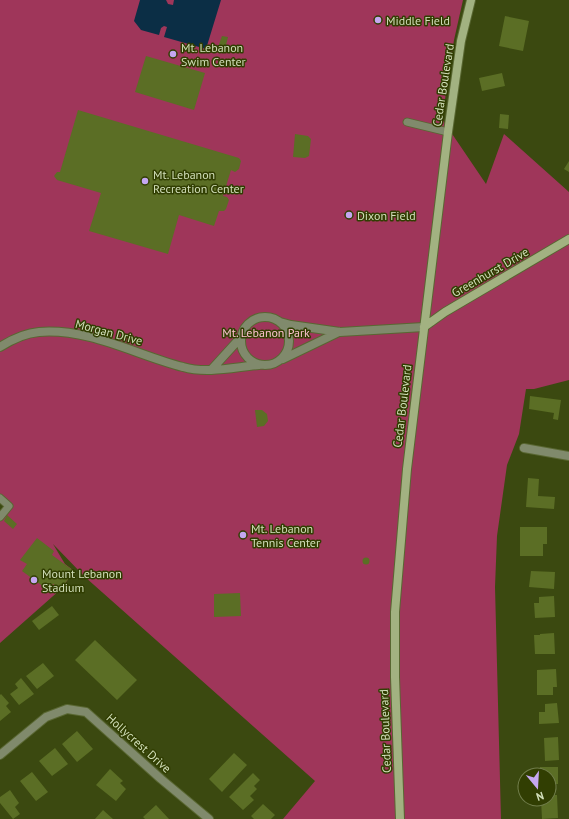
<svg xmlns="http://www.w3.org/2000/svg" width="569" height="819" font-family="'PT Sans',sans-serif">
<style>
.green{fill:#9f365a}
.water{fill:#0b2e45}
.building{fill:#5b6e25}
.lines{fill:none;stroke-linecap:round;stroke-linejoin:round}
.lane-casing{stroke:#596732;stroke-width:9}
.street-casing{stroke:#596732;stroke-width:10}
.secondary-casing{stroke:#596732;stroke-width:10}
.lane{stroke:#808a6c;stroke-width:7}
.street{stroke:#808a6c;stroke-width:8}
.secondary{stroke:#a2b281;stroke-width:8}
.poi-dot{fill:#c5a7f1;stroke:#313e02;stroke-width:1.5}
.labels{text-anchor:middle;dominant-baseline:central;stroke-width:3;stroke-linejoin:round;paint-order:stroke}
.poi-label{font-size:12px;fill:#d2dfba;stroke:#313e02;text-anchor:start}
.street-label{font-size:12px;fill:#d2dfba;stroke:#313e02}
.park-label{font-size:12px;fill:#fcc1cf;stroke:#313e02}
</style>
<rect width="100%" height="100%" fill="#3b4910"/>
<path class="green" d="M0 0H463L454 40 442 119 486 184 504 134 569 192V380L534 389H526L519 434 507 465 497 536 495 587 501 819H283L315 781 85 577 53 544 65 564 74 571 61 589 0 643V512L8 510 0 502Z"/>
<path class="water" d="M140 0H166L168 4 173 5 174 0H221L206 49 164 37 167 27 164 26 161 28 159 35 141 30 134 21Z"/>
<path class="building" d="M505 16 529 21 523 51 499 46Z
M222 36 228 37 225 49 218 47Z
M146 56 205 73 194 110 135 92Z
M502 73 505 86 482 91 479 78Z
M78 110 239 158 241 161 239 169 235 172 231 170 223 196 227 197 229 200 226 209 224 211H219L214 226 179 215 168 254 89 231 101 193 57 180 54 176 57 172H60Z
M500 114 509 115 508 129 499 128Z
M295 134 308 136 311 139 309 156 305 158 293 157Z
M569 161V172L564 169Z
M530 396 561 400 558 420 553 419 554 413 529 409Z
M255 410H262L267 414 268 421 264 426 257 427Z
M528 478 539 479 538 496 555 497 554 509 526 507Z
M7 515 17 524 13 529 4 521Z
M520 527H547V544H543V556H520Z
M37 538 54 551 52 555 74 571 61 589 53 584 48 590 22 571 27 564 20 560Z
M362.5 561a3.5 3.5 0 1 1 7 0a3.5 3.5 0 1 1-7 0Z
M531 571 555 572 554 589 529 587Z
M240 593 241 616 214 617V594Z
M554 596 555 617 535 618 534 603H539V597Z
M52 606 59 615 39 630 32 621Z
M554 633 555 654H535L534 635H540V634Z
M95 640 137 680 117 700 75 660Z
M43 663 54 676 37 689 26 676Z
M556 669 557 687H553V695H537V670Z
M21 678 34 694 19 705 10 694 18 688 15 684Z
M1 694 9 703 6 706 11 712 0 721V695Z
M557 703 559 723 539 724V712H545V704Z
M77 731 93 749 77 762 62 744Z
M558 737 559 760 545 761 544 738Z
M55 748 68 764 52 776 39 761Z
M234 753 247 765 222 792 209 779Z
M540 767H558V784H549V775H540Z
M110 769 123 781 120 783 126 789 116 801 96 785Z
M32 772 48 792 36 801 20 781Z
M253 773 260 780 254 786 257 789 250 796 254 800 243 810 229 797Z
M10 790 19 803 15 807 20 814 13 819 0 803V797Z
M549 795H557L558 818 542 819 541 799H549Z
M263 804 275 815 271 819H254L251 816Z
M156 805 169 819H145L143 817Z
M103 810 113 819H95Z"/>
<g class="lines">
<defs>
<path id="lane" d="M407 122 448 132
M0 498 9 506 0 517"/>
<path id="street" d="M241 341a24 24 0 1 1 48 0a24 24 0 1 1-48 0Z
M280 322 291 325 340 332 424 327
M0 347C11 340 26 333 39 332 90 328 136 355 183 367 207 374 235 367 259 365
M283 359 339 332
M212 369 242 336
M524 448 569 456
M0 755 46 717 67 709 86 712 161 779 209 819"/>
<path id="secondary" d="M424 327 445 312 569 239
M400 819 395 677V612L407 469 448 132 461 41 471 0"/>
</defs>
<use href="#lane" class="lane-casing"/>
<use href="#street" class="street-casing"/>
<use href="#secondary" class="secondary-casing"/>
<use href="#lane" class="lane"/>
<use href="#street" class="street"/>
<use href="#secondary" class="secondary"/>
</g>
<g class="poi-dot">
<circle cx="378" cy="20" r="4"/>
<circle cx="173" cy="54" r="4"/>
<circle cx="145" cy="181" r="4"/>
<circle cx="349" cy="215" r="4"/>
<circle cx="243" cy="535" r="4"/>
<circle cx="34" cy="580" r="4"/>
</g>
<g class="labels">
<g class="poi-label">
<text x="386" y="20">Middle Field</text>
<text x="181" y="47">Mt. Lebanon<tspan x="181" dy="14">Swim Center</tspan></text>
<text x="153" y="174">Mt. Lebanon<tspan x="153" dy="14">Recreation Center</tspan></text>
<text x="357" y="215">Dixon Field</text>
<text x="251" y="528">Mt. Lebanon<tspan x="251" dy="14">Tennis Center</tspan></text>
<text x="42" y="573">Mount Lebanon<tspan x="42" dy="14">Stadium</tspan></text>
</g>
<g class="street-label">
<text transform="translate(443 85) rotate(-81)">Cedar Boulevard</text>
<text transform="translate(490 272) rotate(-30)">Greenhurst Drive</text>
<text transform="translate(109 332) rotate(15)">Morgan Drive</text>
<text transform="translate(402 406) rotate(-83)">Cedar Boulevard</text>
<text transform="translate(385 731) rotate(-92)">Cedar Boulevard</text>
<text transform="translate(139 743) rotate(42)">Hollycrest Drive</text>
</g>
<g class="park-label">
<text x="266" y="332">Mt. Lebanon Park</text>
</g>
</g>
<g transform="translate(537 787) rotate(162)"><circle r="19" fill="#313e02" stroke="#717e4c"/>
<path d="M0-3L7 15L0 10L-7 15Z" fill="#c5a7f1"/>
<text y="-6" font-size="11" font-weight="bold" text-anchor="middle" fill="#d2dfba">N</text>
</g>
</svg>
